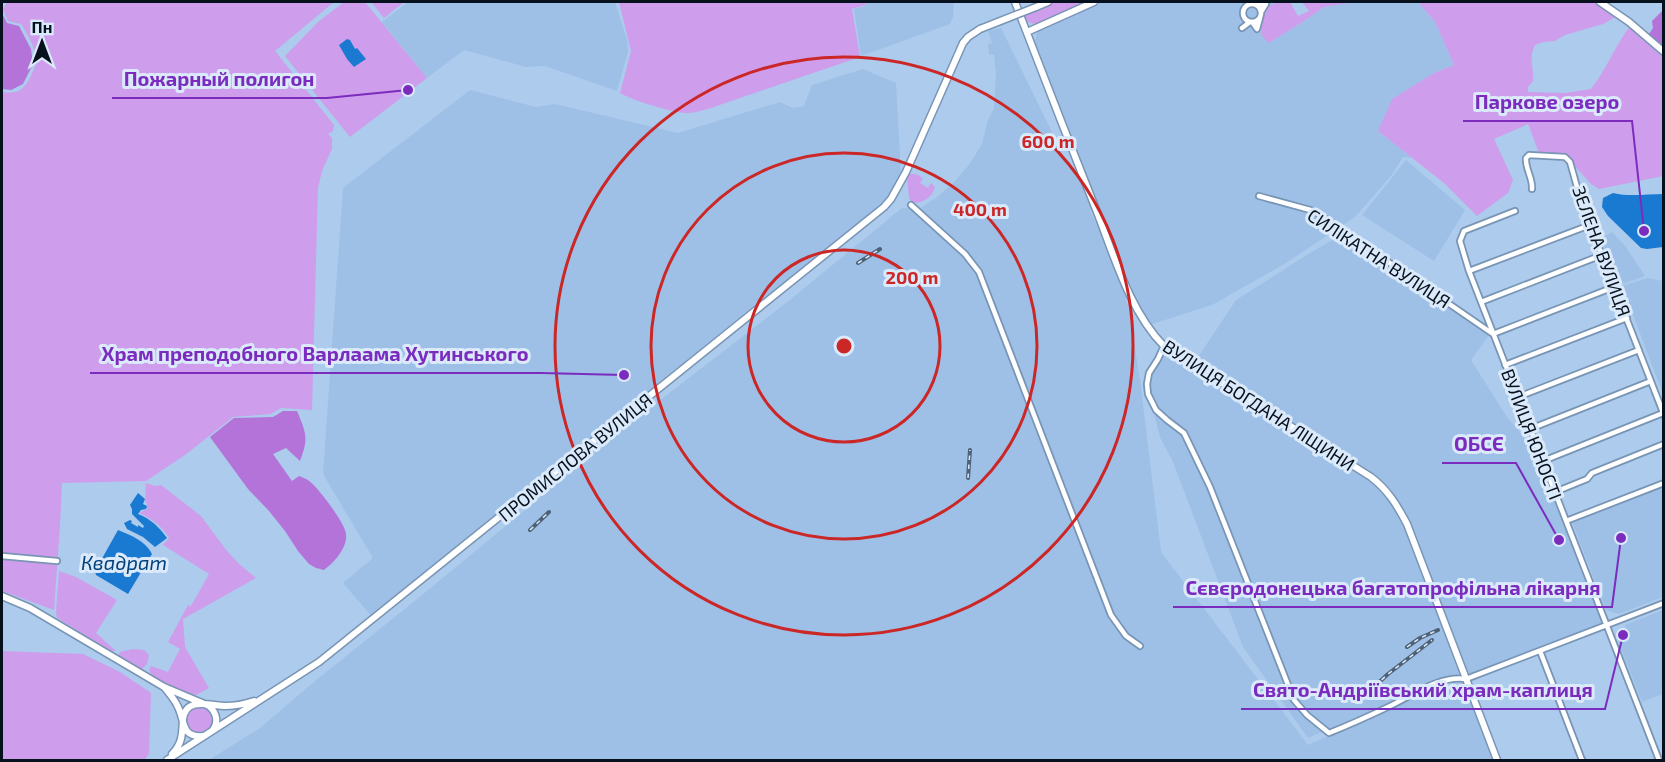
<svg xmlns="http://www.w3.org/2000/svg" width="1665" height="762" font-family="'Exo 2',sans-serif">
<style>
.built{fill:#9ec0e7}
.green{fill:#ce9dec}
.forest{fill:#b473d9}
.water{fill:#1a79d1}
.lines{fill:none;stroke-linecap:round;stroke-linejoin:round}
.minor-casing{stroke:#7995b5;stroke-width:8}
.major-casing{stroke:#7995b5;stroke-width:9}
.minor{stroke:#fff;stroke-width:4.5}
.major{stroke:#fff;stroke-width:6}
.rail-casing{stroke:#4e6176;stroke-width:4}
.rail{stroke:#dbeafb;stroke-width:1.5;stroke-dasharray:4.5;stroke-linecap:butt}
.major-bridge-casing{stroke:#7995b5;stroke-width:9;stroke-linecap:butt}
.major-bridge{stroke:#fff;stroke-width:6}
.ring{fill:none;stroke:#cc2727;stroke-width:3}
.labels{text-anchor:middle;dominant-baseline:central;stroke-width:6;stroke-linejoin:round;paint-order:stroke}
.street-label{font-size:18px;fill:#07111d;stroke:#dbeafb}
.water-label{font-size:20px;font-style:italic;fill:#00417b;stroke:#dbeafb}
.centre{fill:#cc2727;stroke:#dbeafb;stroke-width:3}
.ring-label{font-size:18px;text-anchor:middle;font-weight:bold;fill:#cc2727;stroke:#dbeafb;stroke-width:6;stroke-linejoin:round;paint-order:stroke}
.leader{fill:none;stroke:#7b2cbf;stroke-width:2}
.callout-dot{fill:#7b2cbf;stroke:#dbeafb;stroke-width:2}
.callout-label{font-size:20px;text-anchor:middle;font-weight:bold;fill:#7b2cbf;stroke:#dbeafb;stroke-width:6;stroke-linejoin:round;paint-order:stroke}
</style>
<rect width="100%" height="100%" fill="#adcbec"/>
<path class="built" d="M408 2H615L627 40 628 52 617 91 545 66 526 67 464 50 427 78 382 22Z
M866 2H954L953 17 950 24 861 56 854 9 866 6Z
M1099 2H1273L1269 43 1304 21 1324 7 1355 2H1418L1435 22 1454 65 1434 73 1378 131 1412 158 1403 157 1391 176 1355 217 1286 263 1212 305 1149 325 1143 318 1127 284 1034 45 1037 33 1039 29Z
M1001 28 1070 169 1077 167 1093 210 1090 211 1109 250 1128 305 1140 380 1161 552 1308 745 1353 725 1366 721 1413 696 1438 686 1463 683 1493 760H209L260 728 314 682 422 595 633 421 786 303 902 208 919 209 936 198 954 182 969 165 982 144 988 120 994 108 996 73 994 55 989 54 988 44 992 43 988 31Z
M863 69 896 83 901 175 891 195 832 245 372 617 343 583 373 558 323 474 343 188 470 90 536 107 555 104 678 133 780 102 793 108 804 106 812 85Z
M1406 160 1465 210 1434 261 1362 215Z
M1612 232 1625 246 1645 276 1619 285 1600 239Z
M1343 234 1373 256 1490 334 1471 360 1507 417 1537 452 1604 624 1468 678 1405 516 1391 493 1194 363 1236 300 1310 253Z
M1648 278 1663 281V394L1622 286Z
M1166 352 1377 484 1397 509 1422 571 1460 672 1456 677 1405 696 1308 738 1243 647 1173 462 1160 437 1153 410 1149 385 1152 372Z
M1663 487V597L1619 614 1606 610 1572 522Z
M1663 610V694L1642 702 1618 641 1629 636 1625 625Z"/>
<path class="green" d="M7 2H334L275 51 334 125 333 131 328 134 332 138V149L322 171 318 188 312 410 281 408 271 414 233 417 185 455 146 481 62 483 60 526 54 610 2 591V92C18 94 23 91 31 76 33 70 37 65 37 59 36 50 26 31 21 24L8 21 3 10Z
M344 2H365L427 78 350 137 285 56 318 22Z
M371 2H404L384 18Z
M619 2H865L866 5 852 9 860 57 708 109C702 110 695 113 689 113 676 114 631 100 620 93L631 51Z
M1054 2H1093L1039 24C1032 24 1027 23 1024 16Z
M1277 2H1290L1298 16 1309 11 1302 2H1355L1324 7 1304 21 1269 43 1262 36 1261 24 1263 14 1268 7Z
M1418 2H1594L1617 16 1603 24 1565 35 1555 41 1543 42 1535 45C1528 59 1534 66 1533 81L1528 87V92L1565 93 1591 89C1606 70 1615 46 1630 26L1663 58V176L1599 189 1591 184 1564 154 1539 153 1528 124 1494 139 1513 180 1508 193 1477 216 1444 183 1378 131 1392 99 1434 73 1454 65 1435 22Z
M910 174C916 174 919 174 923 179L920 183 928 188 931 183 935 187C932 197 924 203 913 203L909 198 907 177Z
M146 483 155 486 161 485 201 516 227 551 239 564 256 578 183 619 185 647 209 688 196 695 180 691 152 676 149 670 151 666 168 672 180 649 168 642 188 605 191 606 209 574 163 545 169 538C162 526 152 519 139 513L147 509V503L145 502Z
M59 571 76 577 117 600 96 633 116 651H110L57 618 56 612Z
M133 649 144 650 149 655 147 664 141 670 118 657 120 652Z
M2 651 83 654 120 672 151 693 149 754 144 760H2Z
M186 720a14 14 0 1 1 28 0a14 14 0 1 1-28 0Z"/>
<path class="forest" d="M1663 4V47L1649 34 1653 28 1652 21 1663 10Z
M2 13 7 23 19 26 31 49 33 64 23 84 11 90 2 89Z
M283 411H297C306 433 309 438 300 461L286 448 273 454 292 481 299 476C300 476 306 479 308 480 318 487 345 523 346 534 348 547 334 563 324 570L316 568 309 564 298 551 285 531 269 511 248 489 210 437 234 418 273 417Z"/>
<path class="water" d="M347 39 350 40 355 49 357 48 366 59 354 67 347 59 339 45Z
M1613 193C1629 197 1647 194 1663 194V247L1647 249 1641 248 1608 216 1602 207 1603 198Z
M138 493 145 499 143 504 147 506 146 509 141 510 138 514C151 519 159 527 167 538L155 547 143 537 127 529 124 523 130 520 132 521 131 523 138 527V525L143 528 144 526 132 514V509L130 505Z
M118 530C130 535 146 541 152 554L128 594 96 575 95 571Z"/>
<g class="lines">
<defs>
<path id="minor" d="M1243 13a9 9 0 1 1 18 0a9 9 0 1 1-18 0Z
M1257 4H1266L1261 12
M1252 22 1257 29 1260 18
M1242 28 1250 22
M1532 189C1533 178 1525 169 1526 158L1529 155 1565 157 1570 162 1577 187 1590 225 1664 415
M1259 196 1314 211 1493 334 1614 287
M911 205 965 254 979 272 1111 615 1126 636 1140 646
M1515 211 1464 231 1460 241 1469 271 1659 760
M1469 271 1590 225
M1481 302 1602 255
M1164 346 1158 359 1149 373 1147 384 1148 394 1156 410 1167 420 1184 433 1210 487 1294 700 1307 715 1329 733C1349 725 1369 716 1388 707 1412 696 1439 675 1466 679L1664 603
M1505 365 1627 318
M1518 397 1639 350
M1530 429 1651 381
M1543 461 1663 413
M1555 492 1587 479 1592 473 1664 444
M1566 521 1664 483
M2 556 57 561
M1540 651 1582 760"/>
<path id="major" d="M1015 2C1041 70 1068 139 1095 207 1113 252 1129 311 1164 346L1371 477C1388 490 1397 505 1407 524L1497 760
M1600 2 1629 22 1664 52
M1036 7 1048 2
M1027 32 1094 2
M2 596 30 608 164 687 209 706C217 713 219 723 212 731
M164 687C169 693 175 700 178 707 185 721 181 738 203 736
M172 754C183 743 182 733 183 719 186 696 211 706 226 706 236 706 245 704 254 701
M167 760 319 662 339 646 884 207 891 199 906 172 963 43 968 37 980 29"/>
</defs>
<use href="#minor" class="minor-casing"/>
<use href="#major" class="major-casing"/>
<use href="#minor" class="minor"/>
<use href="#major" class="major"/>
<defs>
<path id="rail" d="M858 263 880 249
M968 478 970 450
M530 530 549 512
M1407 647 1420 638 1438 630
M1375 686 1388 674 1432 640"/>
</defs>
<use href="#rail" class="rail-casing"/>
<use href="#rail" class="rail"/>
<defs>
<path id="major-bridge" d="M980 29 1036 7"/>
</defs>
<use href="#major-bridge" class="major-bridge-casing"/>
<use href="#major-bridge" class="major-bridge"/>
</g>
<g class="ring">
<circle cx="844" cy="346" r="96"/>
<circle cx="844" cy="346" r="193"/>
<circle cx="844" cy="346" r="289"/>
</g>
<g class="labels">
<g class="street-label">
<text transform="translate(1602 251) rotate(70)">ЗЕЛЕНА ВУЛИЦЯ</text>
<text transform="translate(1379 258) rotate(33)">СИЛІКАТНА ВУЛИЦЯ</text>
<text transform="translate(1259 405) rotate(33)">ВУЛИЦЯ БОГДАНА ЛІЩИНИ</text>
<text transform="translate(1532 434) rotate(69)">ВУЛИЦЯ ЮНОСТІ</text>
<text transform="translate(575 457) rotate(-39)">ПРОМИСЛОВА ВУЛИЦЯ</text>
</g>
<g class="water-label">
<text x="124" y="562">Квадрат</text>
</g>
</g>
<circle cx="844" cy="346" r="9" class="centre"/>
<g class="ring-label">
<text x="1048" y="148">600 m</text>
<text x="980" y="216">400 m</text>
<text x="912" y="284">200 m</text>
</g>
<path class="leader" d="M408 90L327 98H112M1644 231L1632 121H1463M624 375L541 373H90M1559 540L1516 463H1442M1621 538L1612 607H1173M1623 635L1605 709H1241"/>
<g class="callout-dot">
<circle cx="408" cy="90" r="6"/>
<circle cx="1644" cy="231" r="6"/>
<circle cx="624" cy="375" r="6"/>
<circle cx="1559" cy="540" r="6"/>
<circle cx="1621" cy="538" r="6"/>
<circle cx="1623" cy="635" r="6"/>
</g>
<g class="callout-label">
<text x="219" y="86">Пожарный полигон</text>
<text x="1547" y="109">Паркове озеро</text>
<text x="315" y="361">Храм преподобного Варлаама Хутинського</text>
<text x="1479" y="451">ОБСЄ</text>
<text x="1393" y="595">Сєвєродонецька багатопрофільна лікарня</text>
<text x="1423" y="697">Свято-Андріївський храм-каплиця</text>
</g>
<rect width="1665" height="762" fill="none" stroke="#07111d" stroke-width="6"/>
<g transform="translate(42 42)" stroke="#dbeafb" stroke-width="4.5" paint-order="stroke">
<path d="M0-4.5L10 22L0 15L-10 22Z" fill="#07111d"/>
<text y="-9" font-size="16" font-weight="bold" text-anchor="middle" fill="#07111d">Пн</text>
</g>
</svg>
